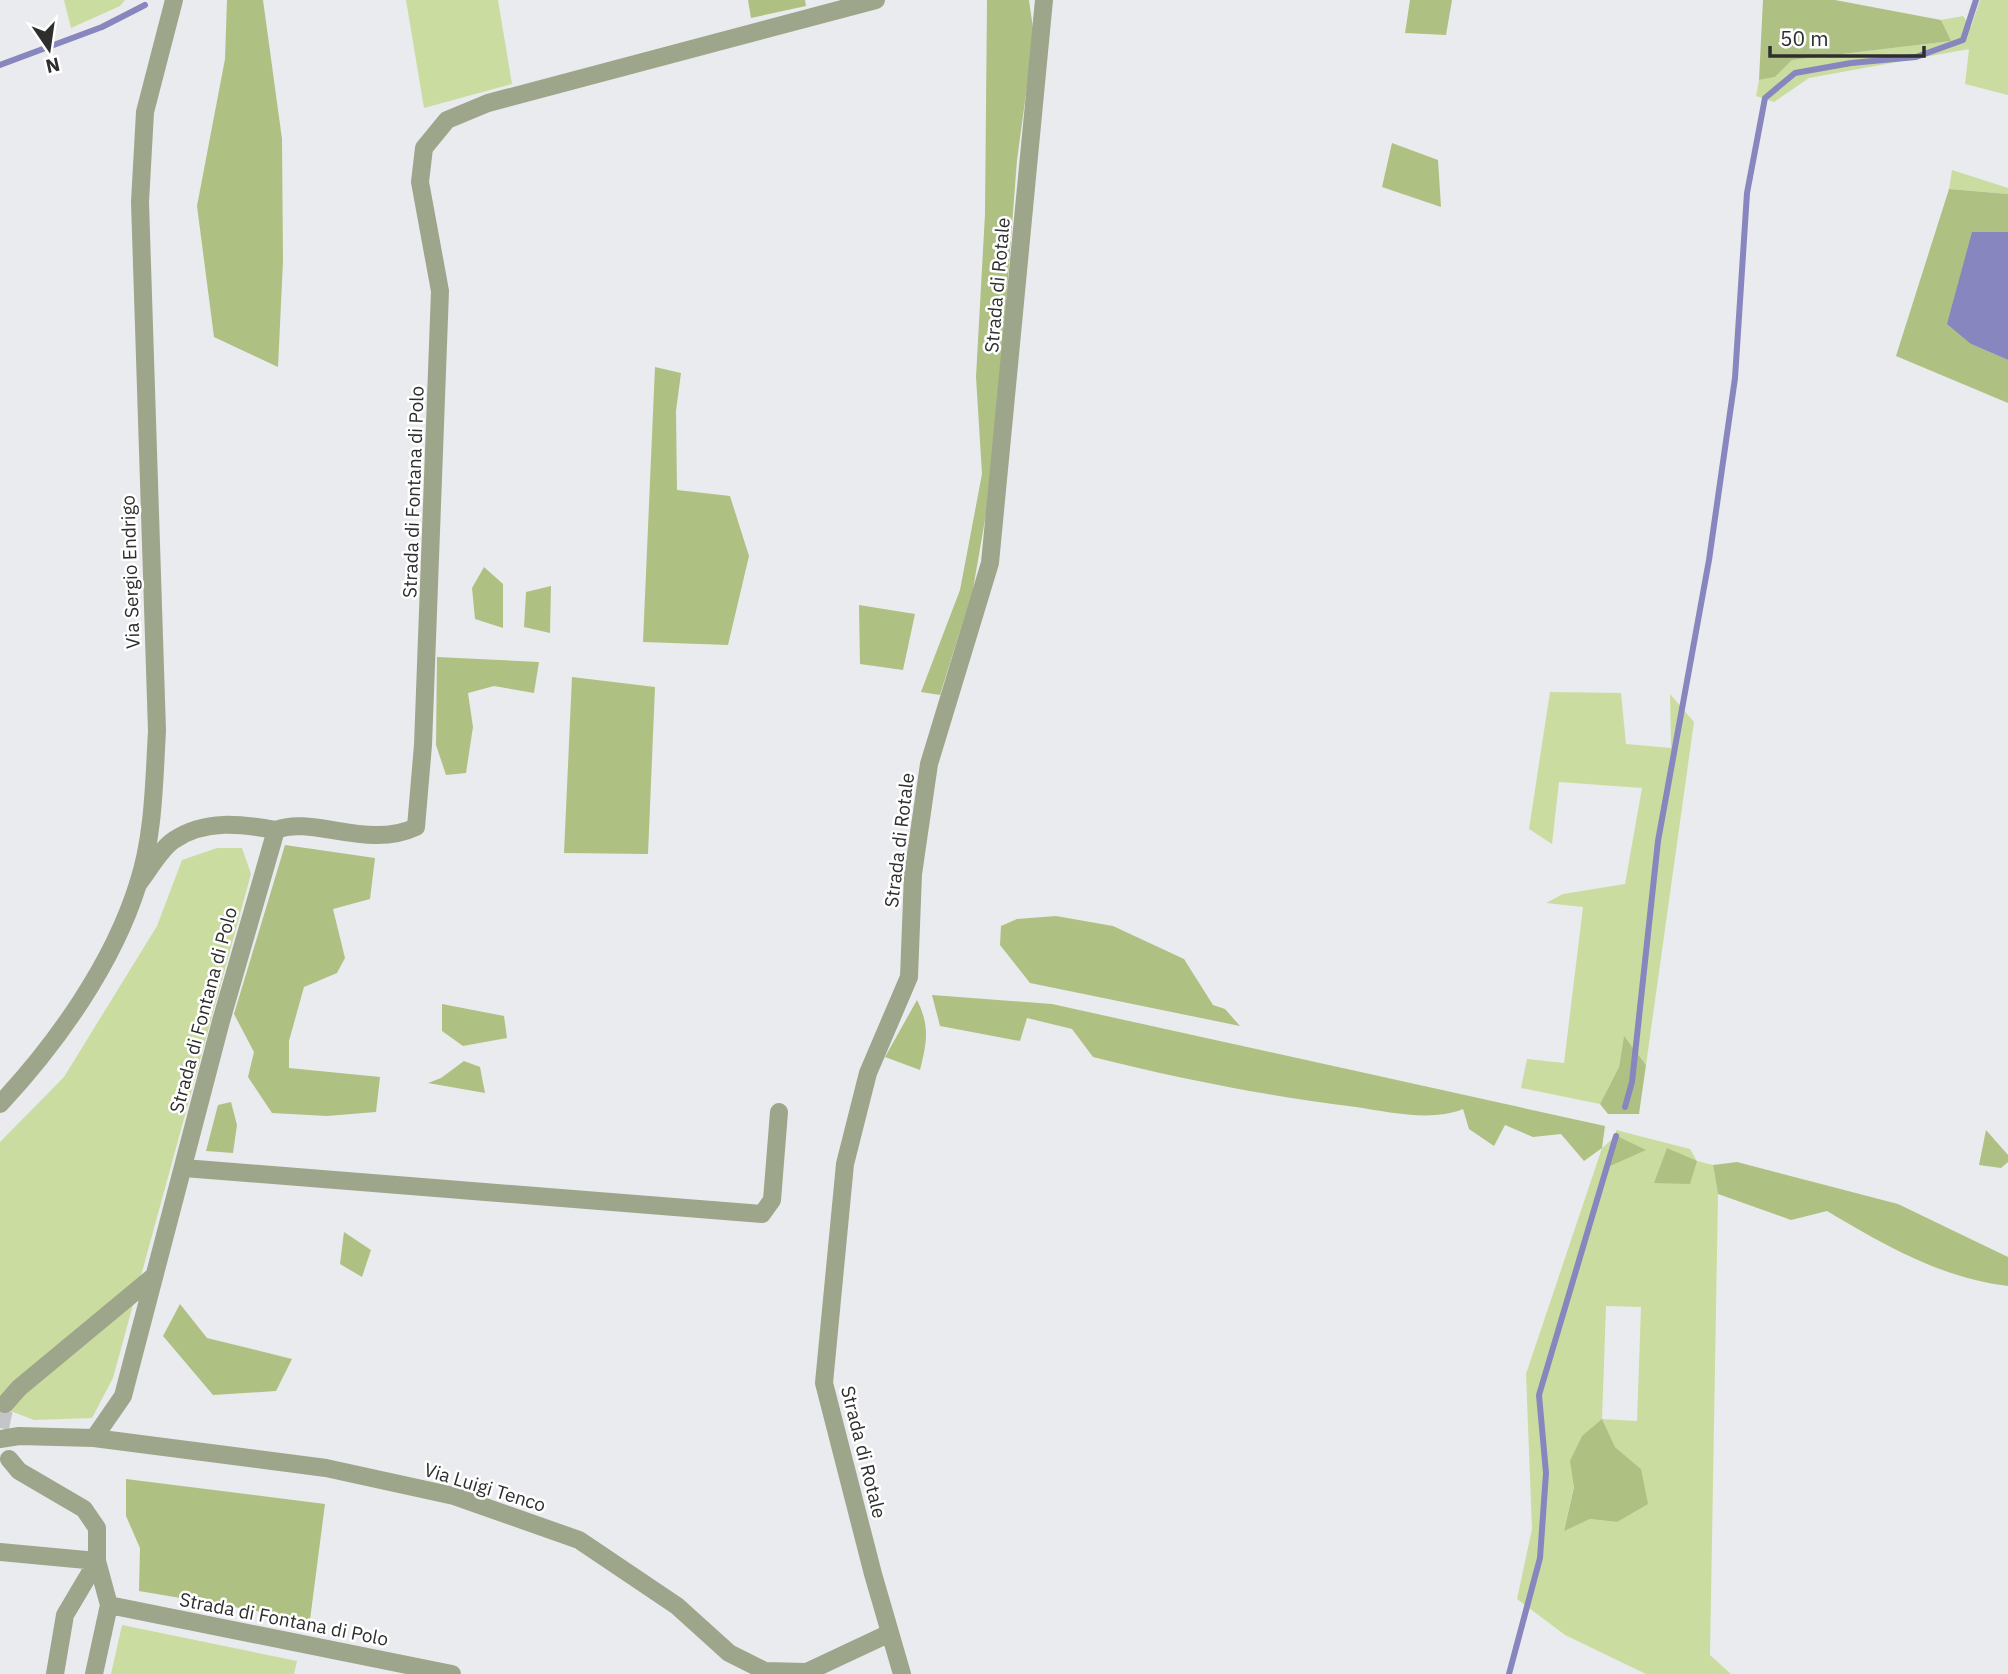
<svg xmlns="http://www.w3.org/2000/svg" width="2008" height="1674" font-family="'IBM Plex Sans',sans-serif">
<style>
.green{fill:#cbdca0;fill-rule:evenodd}
.forest{fill:#afc083}
.water{fill:#8886be}
.lines{fill:none;stroke-linecap:round;stroke-linejoin:round}
.stream{stroke:#8886be;stroke-width:6}
.minor-tunnel{stroke:#c4c5c8;stroke-width:18;stroke-dasharray:18 9;stroke-linecap:butt}
.minor{stroke:#9da58b;stroke-width:18}
.tertiary{stroke:#9da58b;stroke-width:18}
.labels{text-anchor:middle;dominant-baseline:central;stroke-width:5;stroke-linejoin:round;paint-order:stroke}
.street-label{font-size:19px;fill:#2e2e2f;stroke:#fff}
</style>
<rect width="100%" height="100%" fill="#eaebee"/>
<path class="green" d="M64 0H125L120 6 71 28Z
M406 0H498L512 84 424 108Z
M1980 0H2008V95L1965 84 1969 49 1809 78 1774 102 1756 96 1759 80 1775 77 1792 60 1950 41 1941 20 1963 16 1971 27Z
M1952 170 2008 188V194L1949 189Z
M1550 692 1621 693 1626 744 1671 748 1670 694 1694 722 1646 1065 1624 1037 1619 1067 1600 1104 1521 1088 1527 1059 1564 1063 1583 907 1546 903 1563 894 1625 884 1642 788 1559 782 1552 844 1529 829Z
M217 848H242L251 874 113 1378 92 1418 34 1420 0 1407V1142L64 1077 157 926 182 860Z
M1616 1130 1690 1149 1697 1161 1713 1165 1718 1194 1710 1655 1731 1674H1646L1565 1635 1517 1599 1532 1529 1526 1374 1602 1148 1616 1136ZM1606 1306 1641 1307 1637 1421 1602 1419ZM1602 1420 1615 1447 1641 1469 1617 1522 1590 1519 1564 1530 1574 1486Z
M122 1625 297 1661 294 1674H111Z"/>
<path class="forest" d="M227 0H263L282 139 283 261 278 367 214 337 197 206 225 59Z
M748 0H805L806 6 751 18Z
M987 0H1029L1034 35 1017 160 993 474 973 589 940 695 921 692 960 590 982 474 976 377 985 214Z
M1410 0H1452L1446 35 1405 33Z
M1763 0H1835L1941 20 1951 41 1792 60 1775 77 1759 80Z
M1392 143 1438 160 1441 207 1382 187Z
M1949 189 2008 194V232L1972 233 1971 344 2008 360V403L1896 356Z
M655 367 681 373 676 411 677 490 730 496 749 556 728 645 643 642Z
M484 567 503 584V628L475 619 472 588Z
M551 586 550 633 524 627 526 592Z
M859 605 915 614 903 670 860 664Z
M437 657 539 662 534 693 494 686 468 693 473 727 466 773 446 775 436 745Z
M572 677 655 687 648 854 564 853Z
M285 845 375 858 370 899 333 909 345 958 337 973 304 987 289 1041V1068L380 1077 376 1112 327 1116 272 1113 248 1077 254 1052 234 1014Z
M1056 916 1113 926 1184 959 1213 1005 1225 1009 1240 1026 1030 983 1000 945 1001 926 1017 919Z
M932 995 1052 1004 1605 1126 1602 1148 1584 1161 1561 1134 1533 1137 1505 1125 1494 1146 1469 1129 1463 1109C1432 1122 1389 1112 1356 1107 1267 1096 1180 1079 1093 1057L1072 1029 1027 1018 1020 1041 940 1026Z
M917 1000C930 1026 927 1042 920 1070L885 1057Z
M442 1004 504 1016 507 1038 463 1046 442 1031Z
M1624 1036 1646 1065 1639 1114H1608L1600 1104 1619 1067Z
M464 1061 480 1067 485 1093 428 1083 441 1078Z
M231 1102 237 1125 233 1153 206 1151 218 1105Z
M1986 1130 2008 1155V1162L2001 1168 1979 1165Z
M1615 1135 1646 1150 1610 1166Z
M1667 1148 1697 1161 1690 1184 1654 1183Z
M1737 1162 1898 1204 2008 1257V1286C1941 1278 1884 1245 1827 1211L1791 1220 1718 1194 1713 1165Z
M344 1232 371 1250 362 1277 340 1264Z
M180 1304 207 1338 292 1359 276 1391 213 1395 163 1336Z
M1602 1419 1615 1447 1641 1469 1648 1504 1617 1522 1590 1519 1564 1531 1574 1487 1570 1461 1582 1436Z
M126 1479 325 1504 310 1620 139 1591 140 1548 126 1516Z"/>
<path class="water" d="M1972 232H2008V360L1971 344 1947 324Z"/>
<g class="lines">
<path class="stream" d="M0 65 102 27 145 5
M1625 1107 1632 1082 1658 841 1709 560 1735 378 1747 193 1765 98 1795 73 1851 63 1916 57 1963 40 1976 0
M1509 1674 1540 1558 1546 1473 1539 1395 1616 1136"/>
<path class="minor-tunnel" d="M0 1428 5 1404"/>
<path class="minor" d="M138 884C149 871 160 849 174 840 205 819 242 824 276 830
M184 1168 762 1214 772 1200 779 1112
M5 1404 19 1388 154 1276
M94 1438 123 1396 221 1021 276 830C312 815 368 850 416 827L423 745 440 291 420 182 424 148 447 120 488 103 876 0
M0 1439 19 1436 94 1438 326 1468 454 1496 579 1540 677 1606 729 1653 765 1671 807 1672 890 1633
M9 1459 19 1471 84 1509 97 1528V1561L109 1605 94 1674
M0 1552 97 1561
M109 1605 452 1674
M55 1674 65 1615 97 1561
M902 1674 873 1574 824 1383 845 1164 868 1073 909 977 913 874 929 764 990 563 1044 0"/>
<path class="tertiary" d="M0 1104C57 1043 113 964 138 884 154 835 154 781 157 731L140 202 145 112 174 0"/>
</g>
<g class="labels">
<g class="street-label">
<text transform="translate(997 285) rotate(-85)">Strada di Rotale</text>
<text transform="translate(413 492) rotate(-88)">Strada di Fontana di Polo</text>
<text transform="translate(130 572) rotate(-92)">Via Sergio Endrigo</text>
<text transform="translate(899 840) rotate(-83)">Strada di Rotale</text>
<text transform="translate(203 1010) rotate(-75)">Strada di Fontana di Polo</text>
<text transform="translate(864 1452) rotate(76)">Strada di Rotale</text>
<text transform="translate(485 1487) rotate(17)">Via Luigi Tenco</text>
<text transform="translate(284 1619) rotate(11)">Strada di Fontana di Polo</text>
</g>
</g>
<g transform="translate(49 49) rotate(167)" stroke="#ffffff" stroke-width="5" paint-order="stroke">
<path d="M0-5L12 26L0 18L-12 26Z" fill="#2e2e2f"/>
<text y="-10" font-size="19" font-weight="bold" text-anchor="middle" fill="#2e2e2f">N</text>
</g>
<path d="M1770 46v10h154v-10" fill="none" stroke="#2e2e2f" stroke-width="3.5"/>
<text x="1780" y="46" font-size="21" fill="#2e2e2f" stroke="#ffffff" stroke-width="5" paint-order="stroke">50 m</text>
</svg>
